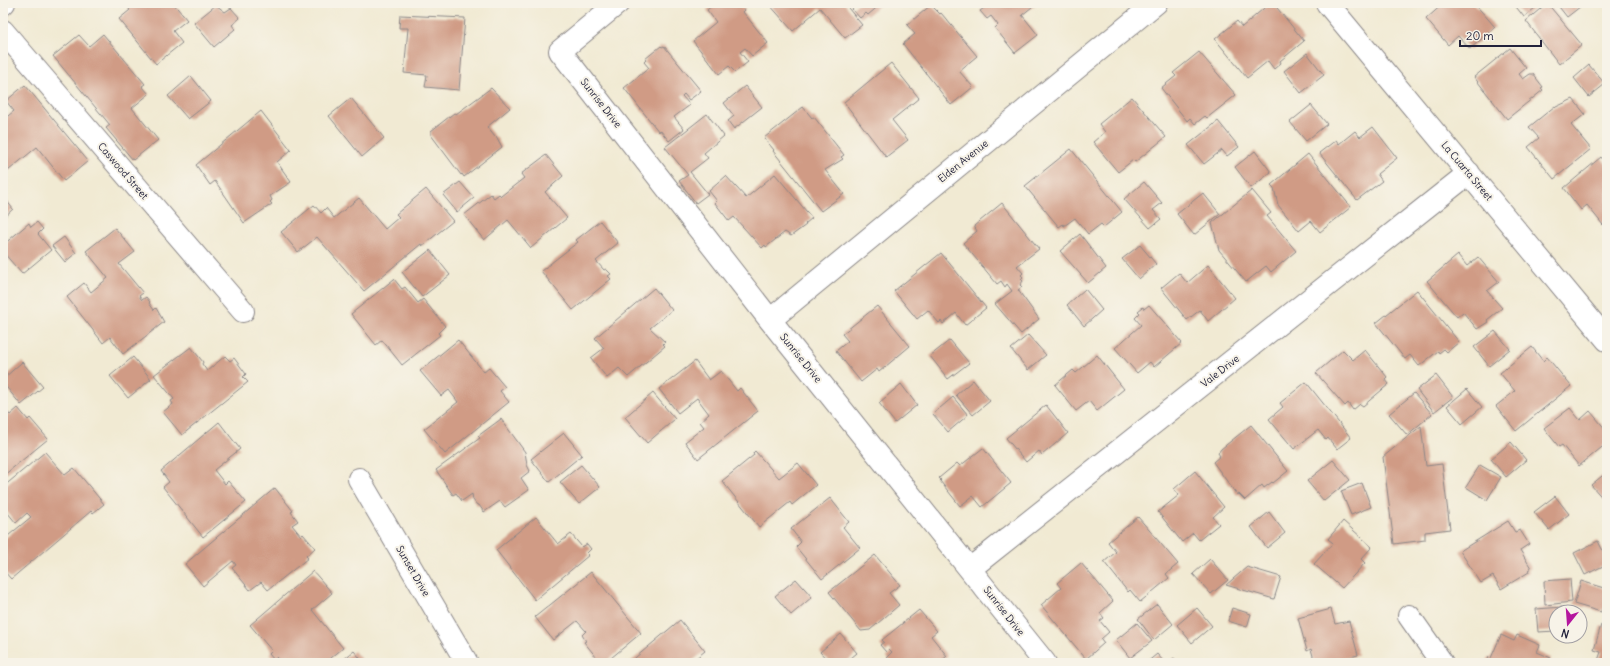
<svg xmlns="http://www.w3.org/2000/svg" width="1610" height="666" font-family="Delius,sans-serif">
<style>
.building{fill:#d09b85}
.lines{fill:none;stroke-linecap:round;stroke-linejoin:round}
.minor-casing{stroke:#8a8687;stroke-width:24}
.minor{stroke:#fff;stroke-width:22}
.labels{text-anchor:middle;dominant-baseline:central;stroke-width:4;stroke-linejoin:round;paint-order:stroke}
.street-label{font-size:10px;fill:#22223b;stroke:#f7f3e8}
</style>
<rect width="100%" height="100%" fill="#f7f3e8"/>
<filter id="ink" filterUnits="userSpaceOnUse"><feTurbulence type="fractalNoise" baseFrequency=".025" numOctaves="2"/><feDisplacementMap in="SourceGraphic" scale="8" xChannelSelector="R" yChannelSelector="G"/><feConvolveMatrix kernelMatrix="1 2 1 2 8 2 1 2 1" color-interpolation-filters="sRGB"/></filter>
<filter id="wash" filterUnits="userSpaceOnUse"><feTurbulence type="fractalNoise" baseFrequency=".012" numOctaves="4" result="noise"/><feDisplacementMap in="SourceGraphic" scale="16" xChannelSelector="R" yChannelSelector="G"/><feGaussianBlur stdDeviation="0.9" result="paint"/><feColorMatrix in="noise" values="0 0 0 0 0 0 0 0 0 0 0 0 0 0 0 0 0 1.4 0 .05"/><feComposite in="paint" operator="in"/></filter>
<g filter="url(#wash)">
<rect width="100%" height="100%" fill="#f1ead3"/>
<g id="blocks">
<path class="building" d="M124 3H173L187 20 173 31 182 43 156 64 119 19 130 10Z
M715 3H739L745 10 743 12 768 43 752 56 745 48 740 52 748 62 735 72 729 66 719 74 693 41 716 22 707 10Z
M768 3H844L862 25 845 38 820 8 793 31Z
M858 3H882L868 15 866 13 860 18 852 9Z
M980 3H1037L1022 15 1038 35 1015 53 995 28 998 25 991 16 987 19 980 11 984 8Z
M1270 3H1273L1304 41 1280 61 1281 63 1274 69 1268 61 1247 78 1215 39 1237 21 1242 27Z
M1444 3H1474L1495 27 1470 49 1458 36 1448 45 1426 19Z
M1513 3H1541L1524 17Z
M1547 3 1582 45 1559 64 1526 21Z
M1556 3H1585L1567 17Z
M216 5 225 12 231 8 240 18 232 25 235 29 214 47 194 23Z
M931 5 940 14 941 13 977 56 959 71 973 87 951 105 903 44 915 34 907 25Z
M400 15 465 18 459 90 425 87 427 75 404 73 408 28H399Z
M103 34 145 84 142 86 149 94 132 108 158 140 133 160 106 128 110 125 53 56 79 35 89 46Z
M661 46 662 47 664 46 701 91 689 100 684 94 682 96 690 105 674 117 684 129 669 141 660 130 659 132 624 88 649 68 644 62 646 60 645 59Z
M1510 48 1526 68 1519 74 1523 79 1530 74H1533L1543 87 1541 88 1543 90 1507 119 1474 77Z
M1199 52 1236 95 1207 118 1205 116 1195 124 1190 118 1187 121 1161 88 1176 76 1173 73Z
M1307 53 1324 75 1301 93 1284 71Z
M891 63 919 98 892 120 908 140 886 157 844 102Z
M1589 65 1605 84 1589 97 1574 78Z
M191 76 211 101 188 119 168 96Z
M25 85 88 161 64 181 37 147 3 175V120L14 111 6 101Z
M745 86 762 107 734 129 728 121 734 116 724 103Z
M491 88 510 108 487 127 495 137 496 136 502 147 464 177 462 174 461 175 431 135V131L454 113 456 114Z
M1132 97 1166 137 1135 162 1133 160 1118 172 1093 142 1105 132 1099 124Z
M351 98 384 138 362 157 329 116Z
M1573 99 1585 114 1571 125 1591 149 1554 179 1528 147 1539 138 1529 127 1555 106 1556 107Z
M1311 105 1327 124 1306 141 1290 122Z
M803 107 812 118 814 117 844 155 841 157 843 159 825 170 844 194 821 211 773 151 774 150 764 138Z
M261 111 291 150 277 162 291 182 270 196 272 200 270 202 272 204 244 223 215 181 210 185 196 165Z
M707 114 724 136 704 153 708 158 690 172 708 194 696 203 679 181 688 175 665 147Z
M1218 121 1239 147 1227 156 1222 150 1204 164 1188 145Z
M1373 127 1397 158 1377 174 1382 181 1357 200 1319 153 1336 140 1339 144 1355 131 1360 137Z
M1071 149 1122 212 1104 227 1101 224 1088 234 1075 218 1064 226 1063 224 1059 227 1025 186Z
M1255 151 1271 172 1251 188 1235 167Z
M1308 154 1351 207 1320 232 1311 221 1299 231 1278 205 1274 188 1271 185Z
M546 155 563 176 545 192 567 218 531 248 508 220 484 240 464 215 491 194 494 198 499 194 501 196 524 178 521 174Z
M1601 157 1607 165V222L1603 225 1587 205 1581 210 1564 188Z
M775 174 812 218 805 224 806 225 791 236 785 232 766 247 765 245 762 248 734 217 729 221 715 203 717 201 709 191 726 176 746 198Z
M460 182 474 198 457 212 443 195Z
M1144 182 1162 203 1153 210 1161 219 1150 228 1124 199Z
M426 189 453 221 422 246 421 244 364 291 317 237 298 252 281 232 314 205 321 213 326 208 334 218 359 198 385 229 399 217 396 214Z
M1252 190 1271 213 1267 216 1296 251 1271 272 1266 266 1246 282 1219 250 1212 223Z
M1203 193 1220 214 1194 235 1177 214Z
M3 196 13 209 3 218Z
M1002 203 1039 249 1017 266 1023 273 1021 275 1023 277 1021 279 1023 281 1020 285 1022 287 1018 290 1039 319 1021 334 995 304 1012 291 1007 284 1005 287 1001 281 997 284 963 243 977 231 974 226Z
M600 221 618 243 596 261 604 270 606 269 611 274 608 276 611 279 573 310 541 271 578 242 576 240Z
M37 222 43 229 38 234 51 250 22 274 3 252V245L29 223 31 227Z
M115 228 135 252 119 264 143 293 139 296 142 300 146 297 150 302 149 303 154 310 156 308 164 322 123 354 110 337 103 343 67 297 84 283 91 292 108 278 86 251Z
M1080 234 1106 268 1088 283 1060 251Z
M64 237 76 253 65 262 52 246Z
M1140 245 1156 264 1139 279 1122 259Z
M430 250 450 275 422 297 402 272Z
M941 253 986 308 965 325 956 313 943 324 941 321 939 323 928 310 917 319 894 291Z
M1458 255 1467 266 1478 257 1499 282 1487 291 1502 308 1487 320 1488 322 1477 329 1463 312 1457 317 1427 281Z
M1208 265 1235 298 1208 321 1200 310 1187 320 1161 288 1179 273 1187 283Z
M394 279 402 289 405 287 418 303 423 299 445 326 438 333 440 335 402 365 382 340 376 345 351 314Z
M654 288 672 310 650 328 665 342 663 344 665 346 628 377 619 368 607 378 591 358 604 348 595 338Z
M1085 289 1102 310 1084 326 1067 305Z
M1417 290 1459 342 1447 352 1444 349 1439 353 1438 351 1419 366 1410 355 1405 359 1376 323Z
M1149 305 1182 343 1154 367 1150 362 1137 373 1115 348 1141 325 1135 318 1140 313 1138 311 1143 307 1144 309Z
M877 306 910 346 879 372 877 369 861 382 836 351 848 341 842 334Z
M1495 331 1510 349 1489 366 1474 347Z
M1028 335 1046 355 1028 370 1011 349Z
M458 340 484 372 489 368 505 387 500 391 509 402 445 454 424 429 458 402 449 390 441 396 420 371Z
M950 340 969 363 948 379 930 356Z
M191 347 203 362 202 364 207 371 225 356 230 361 234 358 246 374 243 377 248 382 182 435 163 412 173 404 171 401 174 399 154 375Z
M1532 347 1543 361 1547 357 1571 386 1516 431 1496 406 1515 391 1500 373Z
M1343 350 1353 360 1365 350 1387 377 1385 379 1389 384 1363 406 1360 404 1353 410 1348 403 1345 406 1316 373Z
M1097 355 1124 389 1097 411 1089 401 1076 411 1055 385 1073 370 1076 373Z
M133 357 151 379 128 398 110 376Z
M695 361 709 380 721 371 737 391 740 388 758 411 698 459 685 442 704 427 700 422 709 414 697 398 678 413 659 389Z
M22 362 43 387 21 405 3 383V379Z
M1436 375 1453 397 1434 412 1417 390Z
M973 380 990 401 973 415 956 395Z
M1306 382 1351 438 1337 449 1328 438 1326 440 1318 430 1294 449 1269 419 1283 407 1280 403Z
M901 384 917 405 895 423 879 403Z
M1467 389 1482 407 1462 424 1447 406Z
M653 393 675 419 647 443 625 417Z
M1414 393 1432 414 1407 435 1389 414Z
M953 397 968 415 948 432 933 414Z
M1046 405 1068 433 1042 455 1039 451 1026 462 1006 438Z
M18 408 28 420 30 418 48 439 3 476V414L6 411 10 415Z
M1570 408 1580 420 1590 411 1607 431V443L1579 466 1562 445 1559 447 1544 428Z
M501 419 525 452 527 465 530 471 521 478 529 490 505 507 500 501 484 512 479 505H477L473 500 472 494 462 501 456 493 453 495 436 470 480 438 478 436Z
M219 422 240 449 214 470 225 484 228 481 246 502 203 537 163 487 169 482 161 471Z
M1251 425 1288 471 1273 483 1272 482 1264 488 1262 485 1245 500 1239 494 1237 495 1213 462 1220 456 1218 453 1221 449Z
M1421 426 1426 466 1442 464 1450 529 1425 532V540L1394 544 1383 457Z
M564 433 582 455 549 482 531 459Z
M1511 442 1526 460 1506 477 1491 459Z
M983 448 1011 483 982 507 973 496 960 506 940 481 941 480 939 478 957 463 960 466Z
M755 451 779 478 798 463 816 485 792 505 790 502 759 527 722 481 754 455 753 453Z
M45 452 65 475 74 468 104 504 93 513 91 511 11 579 3 570V540L31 517 27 513 16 523 3 507V487Z
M1333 460 1350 480 1324 501 1307 481Z
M581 465 600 487 579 504 560 482Z
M1480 465 1501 477 1487 500 1466 487Z
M1195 471 1224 507 1213 517 1219 524 1199 540 1193 533 1182 542 1158 512 1179 495 1174 489Z
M1607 472V503L1591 485Z
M1362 483 1371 507 1351 515 1341 491Z
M275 488 293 511 291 512 298 521 292 525 301 536 303 534 315 548 306 556 308 558 268 590 261 582 250 590 232 568 236 565 233 561 203 586 185 564Z
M1555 496 1569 514 1549 530 1534 512Z
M830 498 849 522 843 527 860 548 822 579 796 547 801 542 791 529Z
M1269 512 1285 533 1267 548 1251 527Z
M536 517 558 544 571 534 582 547 587 544 591 549 587 553 589 555 535 600 496 550Z
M1138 517 1178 564 1166 574 1169 578 1140 602 1130 590 1128 592 1104 562 1116 552 1108 542Z
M1343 521 1372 547 1361 559 1365 563 1342 588 1314 564 1333 543 1328 539Z
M1508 521 1515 532 1520 530 1529 544 1520 550 1531 568 1528 570 1529 572 1501 589 1493 576 1481 583 1460 551Z
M1598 541 1607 559V564L1585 575 1574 553Z
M875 555 900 585 889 593 899 605 870 630 861 631 829 592Z
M1210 559 1228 580 1211 594 1193 574Z
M1081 563 1113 601 1100 613 1104 618 1100 621 1109 632 1101 639 1104 643 1086 659 1041 605 1061 588 1057 583Z
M1247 567 1281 577 1274 599 1226 585Z
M313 571 332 593 312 610 343 648 325 663H273L278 659 277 657 274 660 269 654 272 651 250 625Z
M591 572 641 633 605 663H601L584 642 586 641 582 635 586 631 577 621 553 640 535 617Z
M796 579 812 597 791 615 775 596Z
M1570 579 1572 602 1545 605 1544 581Z
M1581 581 1607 589V599L1604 610 1602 609 1601 612 1574 604Z
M1157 604 1173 624 1154 640 1138 619Z
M1563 607V612H1556V631L1538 632 1536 609Z
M1197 608 1212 626 1192 643 1177 625Z
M1232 608 1251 614 1247 627 1228 621Z
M1331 609 1335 624 1349 621 1358 655 1327 663H1315L1311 649 1307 651 1298 618Z
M919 610 937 631 931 636 947 656 939 663H891L887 657 892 652 889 649 886 652 880 645 884 642 882 640Z
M680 620 705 651 690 663H629Z
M1137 623 1152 641 1130 658 1116 640Z
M1601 625 1607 627V663H1597L1601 652 1594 650Z
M841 634 857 653 845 663H830L820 652Z
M1501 635 1514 641 1517 635 1540 645 1537 652 1551 658 1549 663 1487 662 1489 657 1491 658Z
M354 651 364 663H339Z
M1157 654 1165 663H1146Z
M1174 658 1178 663H1167Z"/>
</g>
</g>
<g filter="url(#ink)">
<use href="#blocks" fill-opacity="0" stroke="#8a8687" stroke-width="1"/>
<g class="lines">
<defs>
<path id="minor" d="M618 3 560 51 770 320 1045 663
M1327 3 1607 340
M3 4 4 3
M3 31 243 311
M770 320 1156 3
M359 479 467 663
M971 568 1469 173
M1409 616 1442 663"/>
</defs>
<use href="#minor" class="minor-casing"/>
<use href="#minor" class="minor"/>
</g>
</g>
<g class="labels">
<g class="street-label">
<text transform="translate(601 103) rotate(52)">Sunrise Drive</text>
<text transform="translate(963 161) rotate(-39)">Elden Avenue</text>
<text transform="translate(123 171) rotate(49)">Caswood Street</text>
<text transform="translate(1467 171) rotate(50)">La Cuarta Street</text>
<text transform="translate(801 358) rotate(51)">Sunrise Drive</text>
<text transform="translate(1220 371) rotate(-38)">Vale Drive</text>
<text transform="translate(413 571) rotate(60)">Sunset Drive</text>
<text transform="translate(1004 611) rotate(52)">Sunrise Drive</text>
</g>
</g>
<rect width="1610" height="666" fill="none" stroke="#f7f3e8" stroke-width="16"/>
<g transform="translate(1568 624) rotate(197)"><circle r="19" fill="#f7f3e8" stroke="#a29fa3"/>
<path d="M0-3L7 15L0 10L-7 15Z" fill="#b5179e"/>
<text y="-6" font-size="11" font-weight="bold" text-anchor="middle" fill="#22223b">N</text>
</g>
<path d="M1460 40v6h81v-6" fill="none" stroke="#22223b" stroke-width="2"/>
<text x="1466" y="40" font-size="12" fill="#22223b" stroke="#f7f3e8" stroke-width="3" paint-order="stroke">20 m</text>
</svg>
